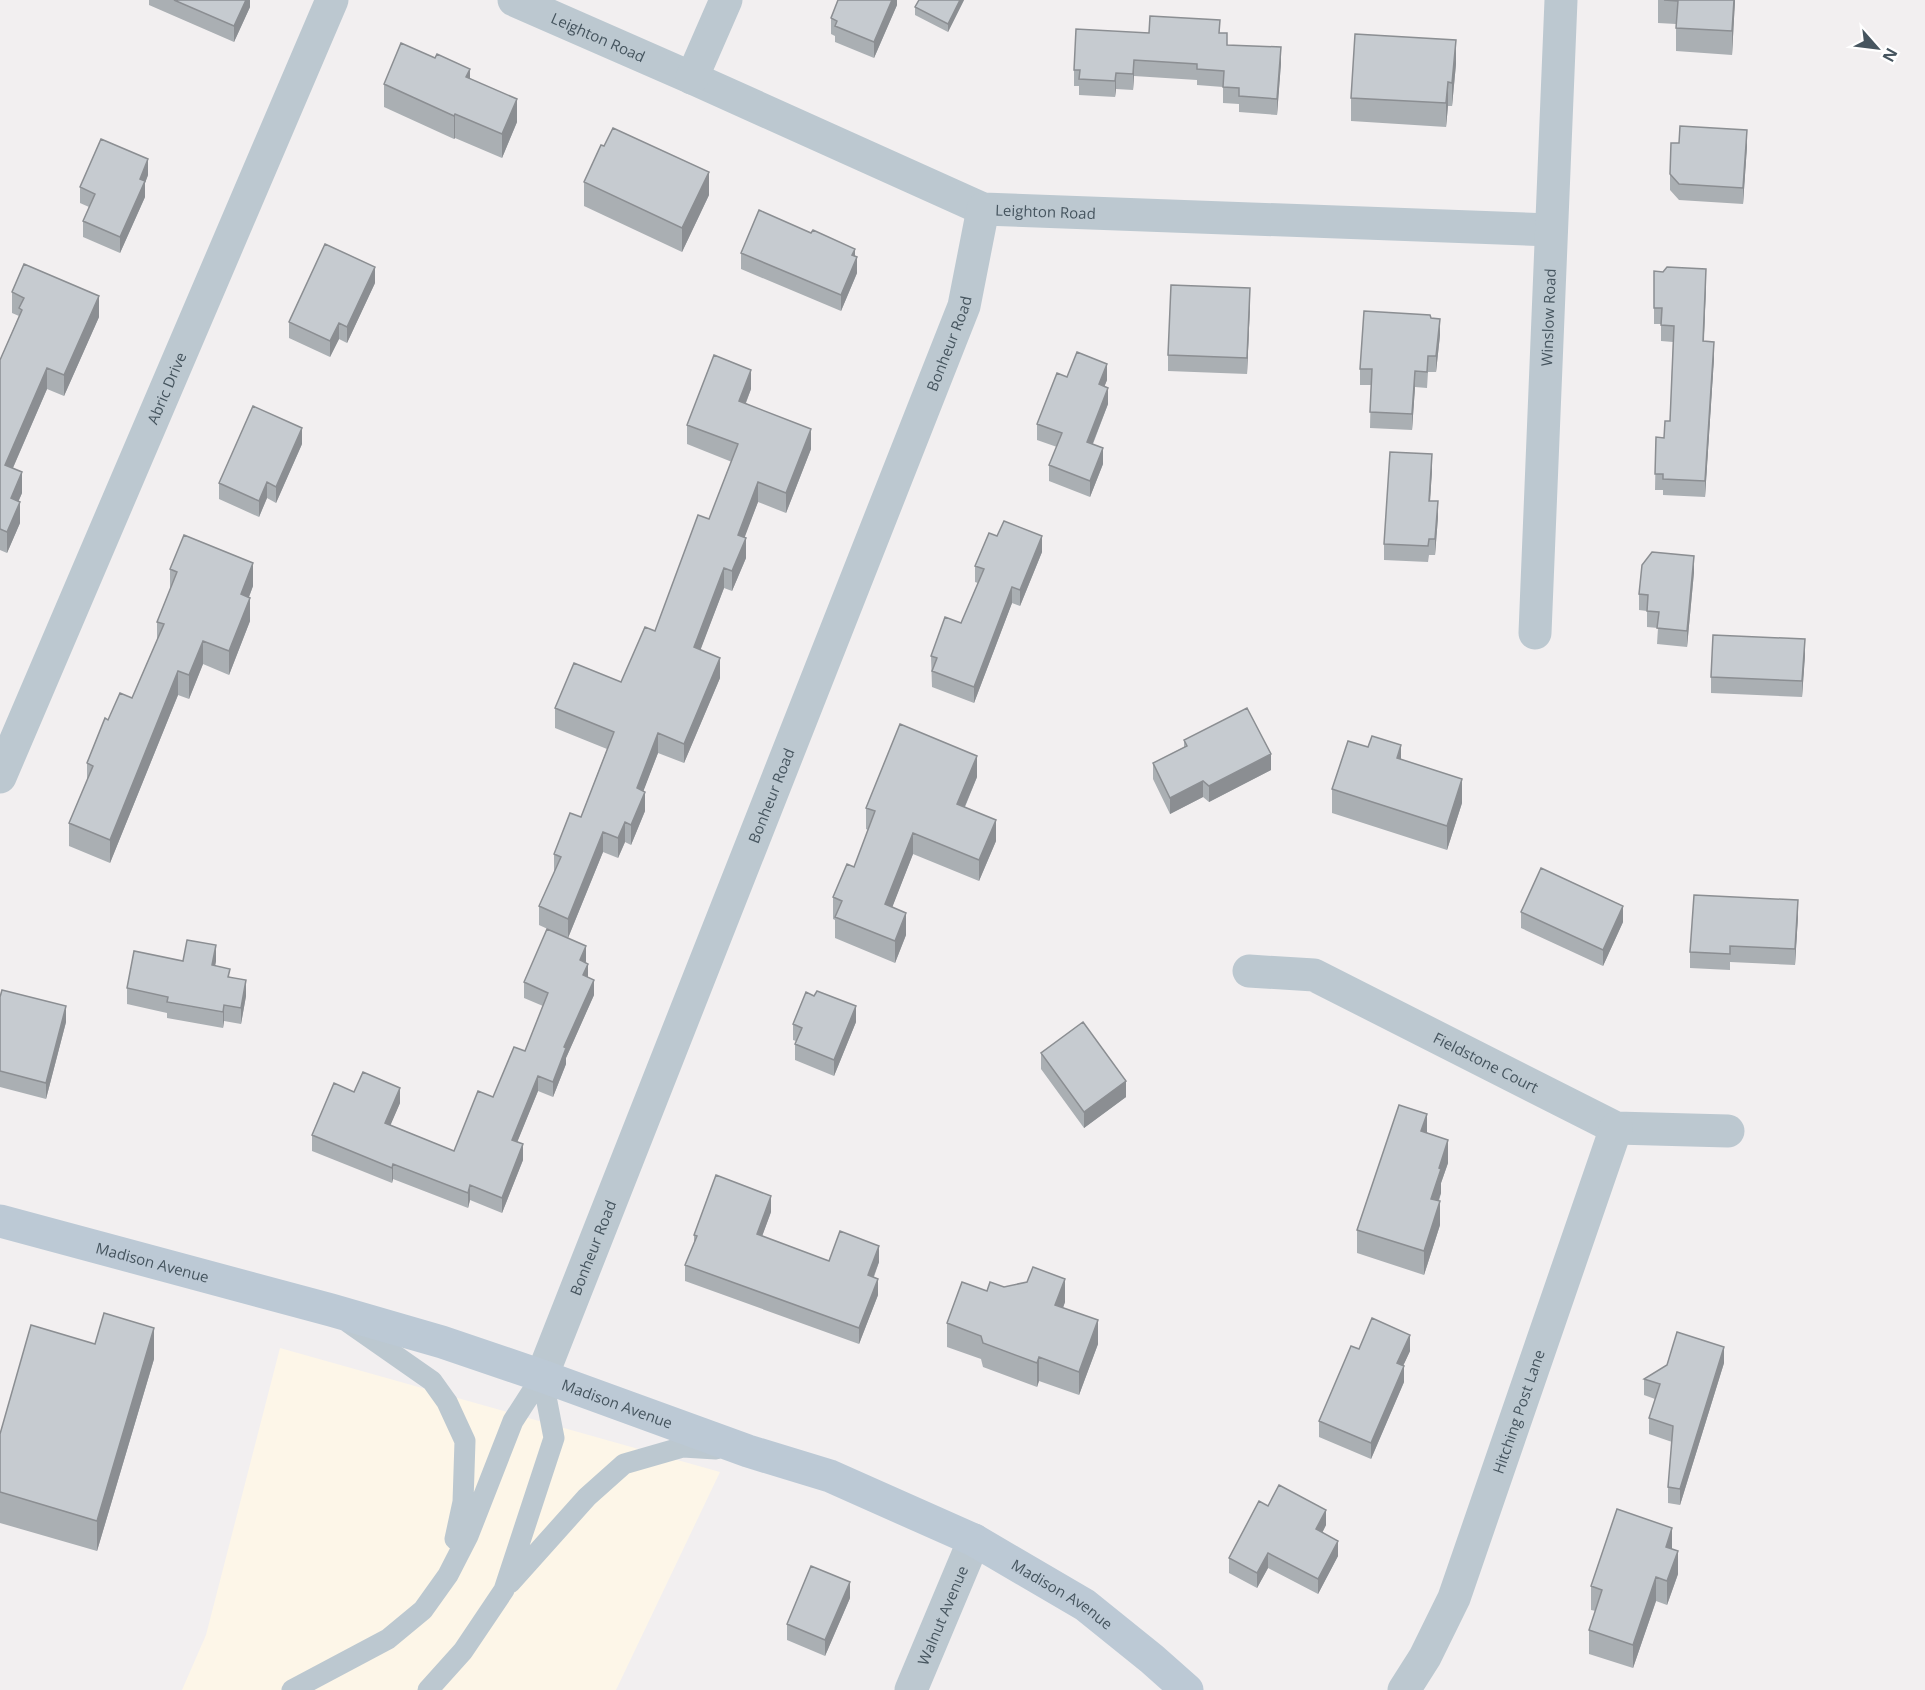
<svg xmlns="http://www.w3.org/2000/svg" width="1925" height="1690" font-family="'Open Sans',sans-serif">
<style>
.commercial{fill:#fdf6e8}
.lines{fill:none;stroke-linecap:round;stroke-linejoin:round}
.lane{stroke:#bcc8d0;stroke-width:21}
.street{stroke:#bcc8d0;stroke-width:33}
.secondary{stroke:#bcc9d5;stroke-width:33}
.wall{fill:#aaafb3}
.shaded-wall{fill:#8b8e92}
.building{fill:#c6cbd0;stroke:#8b8e92;stroke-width:1.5}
.labels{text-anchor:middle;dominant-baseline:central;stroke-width:4.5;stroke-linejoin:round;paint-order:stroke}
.street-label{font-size:15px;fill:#46555f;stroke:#fff}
</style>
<rect width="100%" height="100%" fill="#f2eff0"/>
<path class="commercial" d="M280 1348 720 1472 616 1690H182L206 1635Z"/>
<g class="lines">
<path class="lane" d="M349 1323 432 1381 447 1402 465 1441 463 1502 455 1539
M510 1583 587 1497 624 1464 683 1447 716 1449
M292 1690 388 1639 423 1610 448 1575 468 1536 513 1421 542 1376
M428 1690 463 1651 504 1590 554 1438 542 1376"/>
<g class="street">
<path id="s1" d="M514 0 692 78 983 209 1551 230"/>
<path d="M692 78 726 0"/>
<path id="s2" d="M1535 633 1561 0"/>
<path id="s3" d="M0 777 332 0"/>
<path id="s4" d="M1249 971 1314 975 1616 1128 1728 1131"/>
<path id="s5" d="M542 1376 964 306 983 209"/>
<path id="s6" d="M911 1690 974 1540"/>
<path id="s7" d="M1404 1690 1425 1657 1454 1598 1616 1128"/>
</g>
<path class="secondary" id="s8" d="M0 1221 331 1310 442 1342 542 1376 748 1451 830 1476 974 1540 1085 1605 1152 1659 1187 1690"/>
</g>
<path class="wall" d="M149 0H250V7L234 42 149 5Z
M897 0V5L874 58 835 42V36L831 34V18Z
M964 0 948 32 915 15V7Z
M1658 0H1735L1732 55 1676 51V24L1658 23Z
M1149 33H1220L1227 45 1281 63 1277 115 1239 112V104L1223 103V87L1197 85V80L1134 76 1133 90 1116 89 1115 97 1079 95V86H1074V70Z
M1456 64 1452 106H1448L1446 127 1351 121V98Z
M470 78 517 122 502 158 455 138 454 139 384 107V84Z
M1747 146 1743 204 1679 200 1670 190V174Z
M148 175 145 183V197L120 253 83 237V221L89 207 80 203V187Z
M584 182 709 195 682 252 584 206Z
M741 253 857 273 841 311 741 269Z
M1654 271 1706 285 1704 341 1714 358 1705 497 1663 495V490H1655L1656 437 1664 438 1670 421 1673 342 1661 341V324H1654Z
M375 283 347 343 339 339 330 357 289 338V322Z
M12 292 99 317 64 396 47 389 13 468 22 493 18 502 20 523 7 553 0 550V360L19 316 12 313Z
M1250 304 1247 374 1168 371V355Z
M1431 318 1440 335 1436 372H1428L1427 388 1415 387 1412 430 1370 428 1371 385H1360V369Z
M1067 377 1107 380 1104 387 1108 404 1093 444 1103 464 1090 497 1049 481V465L1057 447 1037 440V424Z
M751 389 746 403 811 449 786 513 758 502 744 537 746 558 732 591 724 588 700 650 720 678 684 763 658 753 643 791 645 811 631 845 625 842 618 858 603 852 568 938 586 961 588 977 594 995 566 1058V1064L553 1097 538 1091 517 1142 523 1160 502 1213 470 1200 468 1208 393 1179 392 1183 312 1151V1135L354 1092 400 1103 390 1125 454 1151 493 1097 525 1051 543 1006 524 998V982L563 936 539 925V906L554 873V854L581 817 607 749 555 728V708L621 682 655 631 709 519 732 462 687 444V425Z
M302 444 276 503 267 498 259 517 219 499V483Z
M1432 470 1430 501 1438 517 1435 555H1429L1428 562 1384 560V544Z
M997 536 1042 552 1020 606 1012 603 974 703 932 687 931 656 961 623 978 583 975 582V566Z
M170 569 253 586 249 597 250 621 229 675 203 664 189 699 178 695 110 863 69 846V823L87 781V763L132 698 157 640V622L170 589Z
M1694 572 1687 647 1657 644 1658 628 1647 627V611L1639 610V594Z
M1805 655 1802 697 1711 693V677Z
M1184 740 1271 770 1209 802 1203 797 1170 814 1153 779V763L1184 747Z
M1401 759 1462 803 1447 850 1332 813V789Z
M977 777 965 807 996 841 979 881 913 854 892 907 906 935 895 963 835 938V920L833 919V897L854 867 868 830 866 829V808Z
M1521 912 1623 922 1603 966 1521 928Z
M1798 916 1795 965 1730 962V970L1690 968V952Z
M183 961H216L215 966 230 977 246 996 241 1024 224 1021 223 1028 167 1018V1013L127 1004V988Z
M0 997 66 1022 46 1099 0 1087Z
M856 1022 834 1076 795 1060V1044L796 1041 793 1040V1024Z
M1041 1053 1126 1097 1084 1128 1041 1069Z
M1427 1132 1448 1163 1441 1183V1193L1439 1201 1440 1225 1424 1275 1357 1253V1230Z
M771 1212 762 1236 829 1261 879 1262 874 1277 878 1295 859 1344 685 1281V1265L694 1244V1235Z
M1004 1287 1065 1302 1063 1308 1098 1344 1079 1395 1039 1381 1037 1387 983 1367 981 1359 947 1347V1323L987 1291Z
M95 1344 154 1359 97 1551 0 1523V1434Z
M1359 1349 1410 1351 1403 1366 1404 1382 1371 1459 1319 1437V1421Z
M1724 1363 1680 1505 1668 1503V1487L1672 1442 1649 1434V1418L1655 1399 1644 1395V1379Z
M1268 1506 1326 1525 1322 1533 1338 1556 1318 1594 1268 1568 1257 1588 1229 1573V1558Z
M1672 1549 1678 1574 1667 1605 1656 1601 1633 1668 1589 1654V1630L1596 1611 1591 1610V1586Z
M850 1598 825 1656 787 1640V1624Z"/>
<path class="shaded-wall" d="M246 0H250V7L234 42V26Z
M892 0H897V5L874 58V42Z
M960 0H964L948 32V24Z
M1734 0H1735L1732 55V31Z
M1456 40V64L1452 106V83Z
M1281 47V63L1277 115V99Z
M1134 60V76L1133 90V74Z
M470 69V92L466 77Z
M1116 73V89L1115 97V81Z
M1448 82V106L1446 127V103Z
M517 99V122L502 158V134Z
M455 114V138L454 139V116Z
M1747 130V146L1743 204V188Z
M148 159V175L145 183V197L120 253V237L140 179Z
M709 172V195L682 252V228Z
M855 249V262L857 257V273L841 311V295L852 255Z
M375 267V283L347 343V327Z
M1706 269V285L1703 357V341Z
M1250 288V304L1247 374V358Z
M99 296V317L64 396V375Z
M1440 319V335L1436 372V356Z
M339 323V339L330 357V341Z
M1714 342V358L1705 497V481Z
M1107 364V380L1099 400V384Z
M47 368V389L5 486V465Z
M751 370V389L739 420V401Z
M1415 371V387L1412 430V414Z
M1108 388V404L1087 458V442Z
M302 428V444L276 503V487Z
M811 429V449L786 513V493Z
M1103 448V464L1090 497V481Z
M1432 454V470L1429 517V501Z
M22 472V493L11 519V498Z
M267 482V498L259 517V501Z
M758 482V502L738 555V535Z
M1438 501V517L1435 555V539Z
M20 502V523L7 553V532Z
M1042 536V552L1020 606V590Z
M746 538V558L732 591V571Z
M1694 556V572L1687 647V631Z
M253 563V586L241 618V594Z
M724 568V588L694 667V647Z
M1012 587V603L974 703V687Z
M250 598V621L229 675V651Z
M1805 639V655L1802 697V681Z
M203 641V664L189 699V675Z
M720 658V678L684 763V744Z
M178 671V695L110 863V840Z
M658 733V753L637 808V788Z
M1401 745V769L1397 758Z
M1271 754V770L1209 802V786Z
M977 756V777L957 825V804Z
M1462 779V803L1447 850V826Z
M1203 781V797L1170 814V798Z
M645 792V811L631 845V825Z
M996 820V841L979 881V860Z
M625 822V842L618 858V838Z
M603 832V852L568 938V919Z
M913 833V854L885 926V904Z
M1798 900V916L1795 965V949Z
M1623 906V922L1603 966V950Z
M906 913V935L895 963V941Z
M216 945V961L212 981V965Z
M586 946V961L580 975V960Z
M588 964V979L583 975Z
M246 980V996L241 1024V1008Z
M594 980V995L566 1058V1064L553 1097V1082L564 1047Z
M224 1005V1021L223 1028V1012Z
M66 1006V1022L46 1099V1083Z
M856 1006V1022L834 1076V1060Z
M538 1076V1091L512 1155V1140Z
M1126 1081V1097L1084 1128V1112Z
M400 1088V1103L385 1138V1123Z
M1427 1114V1137L1421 1131Z
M1448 1140V1163L1441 1183V1193L1431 1222V1199L1439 1168Z
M523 1144V1160L502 1213V1198Z
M393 1164V1179L392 1183V1168Z
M470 1185V1200L468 1208V1193Z
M771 1196V1212L757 1250V1234Z
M1440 1201V1225L1424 1275V1251Z
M879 1246V1262L868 1291V1275Z
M878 1279V1295L859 1344V1328Z
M1065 1279V1302L1055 1329V1305Z
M1098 1320V1344L1079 1395V1372Z
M154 1328V1359L97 1551V1521Z
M1410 1335V1351L1397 1379V1363Z
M1724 1347V1363L1680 1505V1489Z
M1039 1357V1381L1037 1387V1363Z
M1404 1366V1382L1371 1459V1443Z
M1326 1510V1525L1316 1545V1529Z
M1672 1528V1551L1666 1547Z
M1338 1541V1556L1318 1594V1579Z
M1678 1551V1574L1667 1605V1581Z
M1268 1553V1568L1257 1588V1573Z
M1656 1577V1601L1633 1668V1645Z
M850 1582V1598L825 1656V1640Z"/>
<path class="building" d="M174 0H246L234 26Z
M838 0H892L874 42 835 26 837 21 831 18Z
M919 0H960L948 24 915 7Z
M1664 0H1734L1732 31 1676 28 1678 1Z
M1150 16 1220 20 1219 33H1227V45L1281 47 1277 99 1239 96V88L1223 87 1224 71 1197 69V64L1134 60 1133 74 1116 73 1115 81 1079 79 1080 70H1074L1076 29 1149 33Z
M1355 34 1456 40 1452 83 1448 82 1446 103 1351 98Z
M401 43 435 58 437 54 470 69 466 77 517 99 502 134 455 114 454 116 384 84Z
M1680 126 1747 130 1743 188 1679 184 1670 174 1671 143H1679Z
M613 128 709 172 682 228 584 182 601 145 604 146Z
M101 139 148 159 140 179 145 181 120 237 83 221 95 194 80 187Z
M759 210 811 233 813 230 855 249 852 255 857 257 841 295 741 253Z
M325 244 375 267 347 327 339 323 330 341 289 322Z
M24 264 99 296 64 375 47 368 5 465 22 472 11 498 20 502 7 532 0 529V360L22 310 19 308 24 298 12 292Z
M1667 267 1706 269 1703 341 1714 342 1705 481 1663 479V474H1655L1656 437 1664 438 1665 421H1670L1674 326 1661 325 1662 308H1654V271L1663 272Z
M1171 285 1250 288 1247 358 1168 355Z
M1364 311 1430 315 1431 318 1440 319 1436 356H1428L1427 372 1415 371 1412 414 1370 412 1372 369H1360Z
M1077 352 1107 364 1099 384 1108 388 1087 442 1103 448 1090 481 1049 465 1062 433 1037 424 1057 373 1067 377Z
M714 355 751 370 739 401 811 429 786 493 758 482 738 535 746 538 732 571 724 568 694 647 720 658 684 744 658 733 637 788 645 792 631 825 625 822 618 838 603 832 568 919 539 906 561 857 554 854 570 813 581 817 614 732 555 708 574 663 621 682 645 627 655 631 698 515 709 519 738 444 687 425Z
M253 406 302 428 276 487 267 482 259 501 219 483Z
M1390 452 1432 454 1429 501H1438L1435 539H1429L1428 546 1384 544Z
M1004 521 1042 536 1020 590 1012 587 974 687 932 671 937 658 931 656 945 617 961 623 984 569 975 566 989 533 997 536Z
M184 535 253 563 241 594 250 598 229 651 203 641 189 675 178 671 110 840 69 823 93 766 87 763 105 718 108 720 120 693 132 698 164 624 157 622 177 572 170 569Z
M1652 552 1694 556 1687 631 1657 628 1659 612 1647 611 1648 595 1639 594 1642 565Z
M1713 635 1805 639 1802 681 1711 677Z
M1247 708 1271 754 1209 786 1203 781 1170 798 1153 763 1187 746 1184 740Z
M900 724 977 756 957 804 996 820 979 860 913 833 885 904 906 913 895 941 835 917 842 901 833 897 847 864 854 867 875 811 866 808Z
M1372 736 1401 745 1397 758 1462 779 1447 826 1332 789 1348 741 1368 747Z
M1541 868 1623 906 1603 950 1521 912Z
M1694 895 1798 900 1795 949 1730 946V954L1690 952Z
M547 929 586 946 580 960 588 964 583 975 594 980 564 1047 566 1048 553 1082 538 1076 512 1140 523 1144 502 1198 470 1185 468 1193 393 1164 392 1168 312 1135 334 1083 354 1092 363 1072 400 1088 385 1123 454 1151 478 1091 493 1097 514 1047 525 1051 548 993 524 982Z
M187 940 216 945 212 965 230 969 228 977 246 980 241 1008 224 1005 223 1012 167 1002 168 997 127 988 134 951 183 961Z
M2 990 66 1006 46 1083 0 1071V997Z
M817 991 856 1006 834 1060 795 1044 802 1028 793 1024 806 992 814 996Z
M1083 1022 1126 1081 1084 1112 1041 1053Z
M1399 1105 1427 1114 1421 1131 1448 1140 1439 1168 1441 1169 1431 1199 1440 1201 1424 1251 1357 1230Z
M716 1175 771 1196 757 1234 829 1261 840 1231 879 1246 868 1275 878 1279 859 1328 685 1265 697 1236 694 1235Z
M1033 1267 1065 1279 1055 1305 1098 1320 1079 1372 1039 1357 1037 1363 983 1343 981 1336 947 1323 962 1282 987 1291 990 1282 1004 1287 1027 1282Z
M104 1313 154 1328 97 1521 0 1492V1434L31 1325 95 1344Z
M1372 1318 1410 1335 1397 1363 1404 1366 1371 1443 1319 1421 1351 1346 1359 1349Z
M1677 1332 1724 1347 1680 1489 1668 1487 1673 1426 1649 1418 1660 1384 1644 1379 1667 1365Z
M1279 1485 1326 1510 1316 1529 1338 1541 1318 1579 1268 1553 1257 1573 1229 1558 1259 1501 1268 1506Z
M1617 1509 1672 1528 1666 1547 1678 1551 1667 1581 1656 1577 1633 1645 1589 1630 1602 1590 1591 1586Z
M811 1566 850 1582 825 1640 787 1624Z"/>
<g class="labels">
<g class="street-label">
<text stroke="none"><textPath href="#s1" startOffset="92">Leighton Road</textPath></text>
<text stroke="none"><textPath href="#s1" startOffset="576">Leighton Road</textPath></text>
<text stroke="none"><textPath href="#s2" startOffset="316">Winslow Road</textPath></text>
<text stroke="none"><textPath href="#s5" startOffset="1110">Bonheur Road</textPath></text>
<text stroke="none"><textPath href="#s3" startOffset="423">Abric Drive</textPath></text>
<text stroke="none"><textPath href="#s5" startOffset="624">Bonheur Road</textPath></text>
<text stroke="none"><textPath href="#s4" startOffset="258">Fieldstone Court</textPath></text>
<text stroke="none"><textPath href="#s5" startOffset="138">Bonheur Road</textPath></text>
<text stroke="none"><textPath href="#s8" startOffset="158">Madison Avenue</textPath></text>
<text stroke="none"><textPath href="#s8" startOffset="644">Madison Avenue</textPath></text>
<text stroke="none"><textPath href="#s7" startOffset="302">Hitching Post Lane</textPath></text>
<text stroke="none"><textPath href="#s8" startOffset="1130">Madison Avenue</textPath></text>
<text stroke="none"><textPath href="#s6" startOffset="81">Walnut Avenue</textPath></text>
</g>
</g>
<g transform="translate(1877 48) rotate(118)" stroke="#ffffff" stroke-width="4.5" paint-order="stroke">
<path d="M0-4.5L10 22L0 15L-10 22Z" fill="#46555f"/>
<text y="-9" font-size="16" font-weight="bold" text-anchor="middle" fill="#46555f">N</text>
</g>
</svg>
